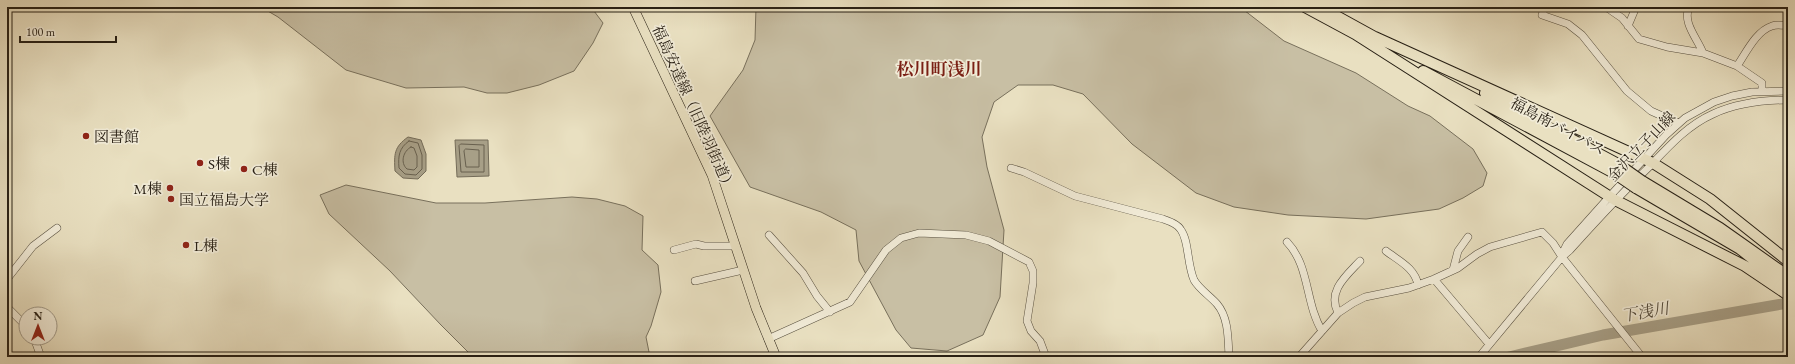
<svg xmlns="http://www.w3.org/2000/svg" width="1795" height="364" font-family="'EB Garamond','Noto Serif JP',serif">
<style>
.green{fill:#c8bfa4;stroke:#78705c}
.water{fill:#a79f87;stroke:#746c59}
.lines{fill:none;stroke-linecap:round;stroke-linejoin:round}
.shore{stroke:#68604e;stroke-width:1}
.river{stroke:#a79f87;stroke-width:11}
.minor-casing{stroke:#585040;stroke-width:8}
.major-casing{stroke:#282015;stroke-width:10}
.highway-casing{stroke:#282015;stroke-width:12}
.minor{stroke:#f1ebd7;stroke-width:7}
.major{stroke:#e9e0c1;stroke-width:9}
.highway{stroke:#e9e0c1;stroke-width:10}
.highway-bridge-casing{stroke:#282015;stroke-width:12;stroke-linecap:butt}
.highway-bridge{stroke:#e9e0c1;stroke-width:10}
.poi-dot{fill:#8f2418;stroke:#f1ebd7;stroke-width:1.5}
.labels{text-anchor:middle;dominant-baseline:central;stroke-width:3.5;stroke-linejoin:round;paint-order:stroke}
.street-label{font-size:15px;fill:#282015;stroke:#f1ebd7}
.poi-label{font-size:15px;fill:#282015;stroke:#f1ebd7;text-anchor:start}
.water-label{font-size:16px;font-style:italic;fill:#544c3d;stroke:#f1ebd7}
.quarter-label{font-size:17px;font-weight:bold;fill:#7a1f14;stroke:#f1ebd7}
</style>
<rect width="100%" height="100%" fill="#e9e0c1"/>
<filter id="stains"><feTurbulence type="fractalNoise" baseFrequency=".005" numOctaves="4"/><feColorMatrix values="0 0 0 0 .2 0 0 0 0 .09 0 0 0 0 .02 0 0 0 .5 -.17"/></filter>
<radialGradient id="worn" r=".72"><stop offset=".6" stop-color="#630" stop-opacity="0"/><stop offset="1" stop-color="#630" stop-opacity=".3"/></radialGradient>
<path class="green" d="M261 7H591L603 23 593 43 574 71 539 85 507 93H487L464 87 406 88 346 70 278 17Z
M756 7H1240L1284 41 1356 73 1408 106 1430 116 1473 149 1487 173 1483 186 1463 198 1439 209 1366 219 1288 215 1234 207 1196 193 1132 144 1083 94 1053 85H1018L994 102 982 137 987 167 1004 230 1000 297 983 335 947 351 911 348 896 330 859 261 856 230 821 212 750 187 710 116 743 70 755 40Z
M346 185 436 203H485L572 197 597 199 625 206 643 216 642 250 658 265 661 292 651 326 646 337 650 357H473L441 325 390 271 329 214 320 195Z"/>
<path class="water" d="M408 137 421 140 426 154V171L418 179 403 178 395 171C394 154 394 147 408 137Z
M455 140H488L489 176 457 177Z"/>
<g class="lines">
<path class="shore" d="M409 141 418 143 422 155V169L416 175 405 174 399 168C398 156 399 148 409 141Z
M461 144 484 145V172H461L459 146Z
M411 147 414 148 417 156V167L414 170 407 169C400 163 403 151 411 147Z
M466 149 479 150V167H466L464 151Z"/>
<path class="river" d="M1509 357 1603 335 1788 303"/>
<defs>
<path id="minor" d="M1545 7 1542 15 1568 24 1582 35 1627 91 1651 111 1678 123
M1606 7 1622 18 1639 39 1667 47 1703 53 1737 66 1762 83V91
M1689 7C1682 23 1698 39 1703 53
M1628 26 1636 7
M1737 66C1746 53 1756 31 1772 26 1777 24 1783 26 1788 25
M1011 168 1024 172 1075 196 1163 219C1169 221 1178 224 1181 230 1189 241 1187 264 1194 280 1199 289 1210 296 1217 304 1229 318 1228 340 1229 357
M769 235 803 273 817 296 830 312
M1287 242C1310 266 1305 303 1322 331
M674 250 696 244 704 246H735
M1386 251C1399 261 1415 268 1418 285
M1562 254 1567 244 1610 196 1666 135 1685 118 1714 102 1732 96 1752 92 1788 91
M1453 270 1458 251 1468 237
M7 279 33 246 57 228
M1434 279 1489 344
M695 281 743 270
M7 307 26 326
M1338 313C1327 291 1346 276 1360 261
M34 338 41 357
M768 339 850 302 886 250 901 238 919 233 966 235 989 241 1029 262 1033 271V283L1027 321 1031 331 1040 341 1046 357
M1299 357 1338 313 1353 303 1365 297 1409 288 1434 279 1458 268 1477 254 1490 247 1542 232 1553 243 1562 257 1642 357
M1479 357 1562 257 1570 250C1596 221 1622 193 1650 166 1669 146 1688 125 1713 114 1737 103 1763 100 1788 100"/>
<path id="major" d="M633 7 712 175 756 308 776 357"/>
<path id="highway" d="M1305 7 1357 35
M1320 7 1380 40
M1352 32 1615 200 1745 266 1788 295
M1375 37 1653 163 1710 199 1788 261
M1423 71 1614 173
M1485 93 1618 164
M1642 181 1720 228 1788 276
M1636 188 1740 249 1788 287"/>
</defs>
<use href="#minor" class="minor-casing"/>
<use href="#major" class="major-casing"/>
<use href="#highway" class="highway-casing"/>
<use href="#minor" class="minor"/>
<use href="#major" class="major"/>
<use href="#highway" class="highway"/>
<defs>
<path id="highway-bridge" d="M1618 164 1642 181
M1614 173 1636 188"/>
</defs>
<use href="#highway-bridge" class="highway-bridge-casing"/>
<use href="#highway-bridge" class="highway-bridge"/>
</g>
<g class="poi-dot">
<circle cx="86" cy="136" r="4"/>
<circle cx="200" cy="163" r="4"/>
<circle cx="244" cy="169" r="4"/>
<circle cx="170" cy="188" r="4"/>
<circle cx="171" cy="199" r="4"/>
<circle cx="186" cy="245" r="4"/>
</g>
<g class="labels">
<g class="street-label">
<text transform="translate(694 108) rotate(66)">福島安達線（旧陸羽街道）</text>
<text transform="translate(1558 126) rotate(28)">福島南バイパス</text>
<text transform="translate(1641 146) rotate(-46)">金沢立子山線</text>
</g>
<g class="poi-label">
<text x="94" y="136">図書館</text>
<text x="208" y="163">S棟</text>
<text x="252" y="169">C棟</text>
<text x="162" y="188" text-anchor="end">M棟</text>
<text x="179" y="199">国立福島大学</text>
<text x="194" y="245">L棟</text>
</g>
<g class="water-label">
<text transform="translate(1645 312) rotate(-10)">下浅川</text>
</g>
<g class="quarter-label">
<text x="939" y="69">松川町浅川</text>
</g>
</g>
<rect width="1795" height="364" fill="none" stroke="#e9e0c1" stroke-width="24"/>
<rect x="8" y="8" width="1779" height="348" fill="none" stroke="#282015" stroke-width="2"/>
<rect x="12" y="12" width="1771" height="340" fill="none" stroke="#282015"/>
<g transform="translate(38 326)"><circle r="19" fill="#f1ebd7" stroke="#a19a89"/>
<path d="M0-3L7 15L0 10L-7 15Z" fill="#8f2418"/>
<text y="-6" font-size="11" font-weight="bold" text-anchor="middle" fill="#282015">N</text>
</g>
<path d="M20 36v6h96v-6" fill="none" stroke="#282015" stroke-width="2"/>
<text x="26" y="36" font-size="12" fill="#282015" stroke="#f1ebd7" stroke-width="3" paint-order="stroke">100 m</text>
<rect width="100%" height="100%" filter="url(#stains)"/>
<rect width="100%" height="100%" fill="url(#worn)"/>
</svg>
